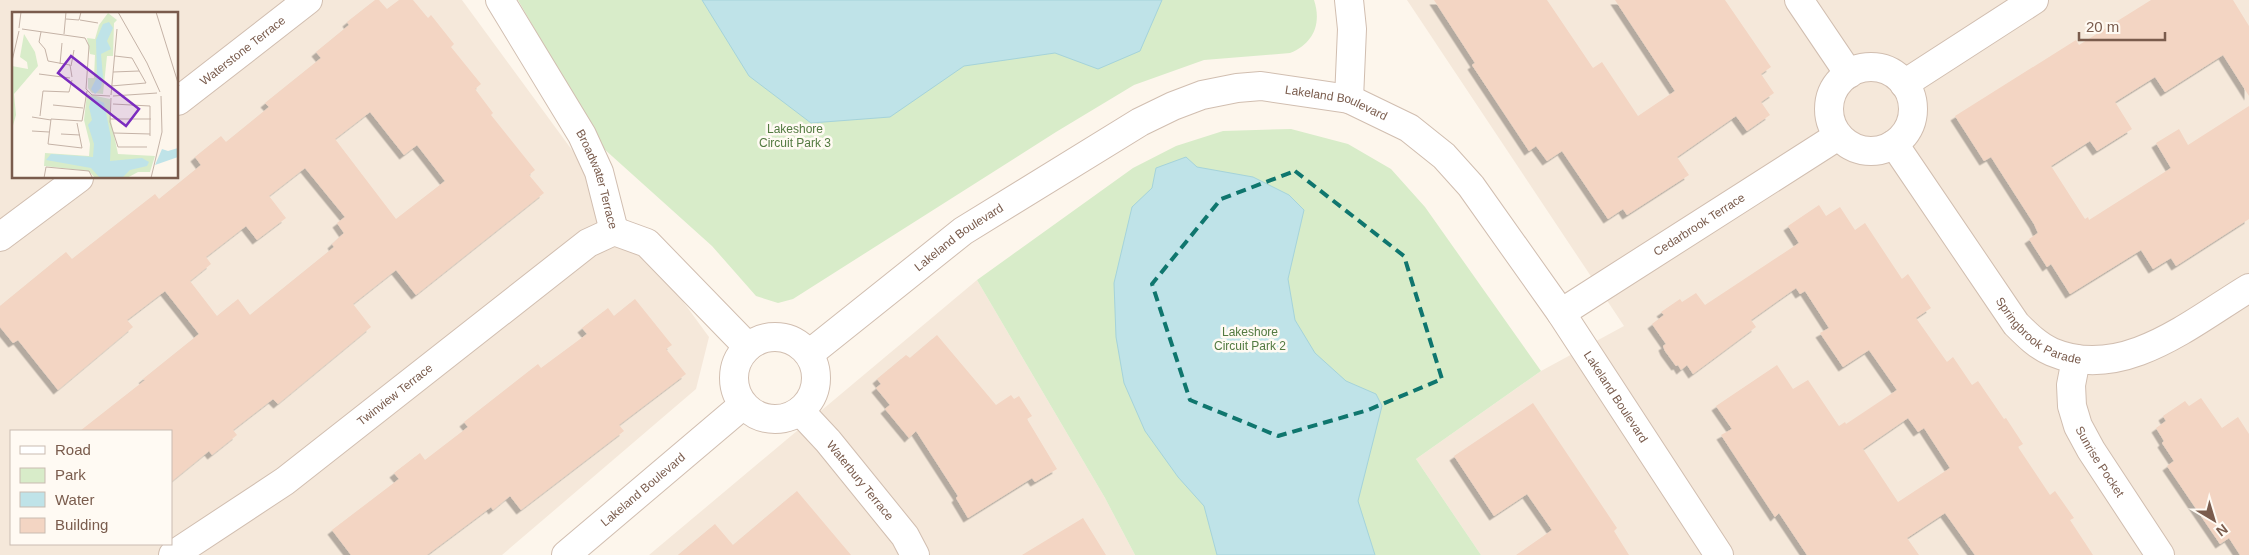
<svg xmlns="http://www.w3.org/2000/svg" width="2249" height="555" font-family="Arial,sans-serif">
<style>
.residential{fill:#f5e8da;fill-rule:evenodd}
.green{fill:#d8ecc9}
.water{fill:#bfe3e8;stroke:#a5d3da}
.building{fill:#f3d5c3;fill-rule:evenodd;filter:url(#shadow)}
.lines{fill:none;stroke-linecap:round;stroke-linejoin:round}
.minor-casing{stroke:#d1beb0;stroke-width:30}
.tertiary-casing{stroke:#d1beb0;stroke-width:30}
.minor{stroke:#fff;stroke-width:28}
.tertiary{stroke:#fff;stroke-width:28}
.marked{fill:none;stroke:#0f766e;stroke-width:4;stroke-dasharray:10 6;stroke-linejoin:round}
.labels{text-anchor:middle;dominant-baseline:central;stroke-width:5;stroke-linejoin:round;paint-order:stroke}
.street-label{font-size:12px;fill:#7a5c4d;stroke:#fffaf3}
.park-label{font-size:12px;fill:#537a41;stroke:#fffaf3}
.inset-road{fill:none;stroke:#c5b3a7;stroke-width:1}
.view{fill:#7b2cbf;fill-opacity:0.15;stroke:#7b2cbf;stroke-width:2.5}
.inset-edge{fill:none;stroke:#7a5c4d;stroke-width:2.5}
</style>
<defs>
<filter id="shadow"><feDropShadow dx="-4.5" dy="4.5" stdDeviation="0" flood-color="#0004"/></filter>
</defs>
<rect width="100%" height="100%" fill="#fdf6ec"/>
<path class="residential" d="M0 0H462L709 337 696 389 502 555H0ZM14 14H178V178H14ZM11 431H171V544H11Z
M1407 0H2249V555H1481L1416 459 1541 371 1624 326Z
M977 280 1105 498 1135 555H649Z"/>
<path class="green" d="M518 0H1314C1322 24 1313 44 1290 53L1204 60 1134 85 1056 132 793 299 778 303 756 296 712 246 603 148Z
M1291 129 1348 144 1391 169 1425 207 1541 371 1416 459 1481 555H1135L1105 498 977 280 1133 168 1176 146 1223 131Z"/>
<path class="water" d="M702 0H1162L1140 51 1098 69 1055 53 964 66 890 117 811 123 749 76Z
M1186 157 1197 167 1253 177 1289 195 1304 210 1288 279 1295 320 1315 353 1346 381 1376 394 1382 406 1358 501 1375 555H1217L1204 506 1178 477 1145 431 1124 383 1116 337 1114 283 1132 207 1152 188 1156 168Z"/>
<path class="building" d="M375 0H379L387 9 399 0H413L428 18 431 15 454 44 451 47 481 84 475 89 493 113 491 115 535 170 529 175 544 193 416 295 396 270 353 304 371 327 278 404 273 399 233 430 237 435 212 455 209 451 171 482V431H80L145 380 143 379 199 334 165 291 127 320 133 327 58 390 18 340 13 343 0 327V306L66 252 72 259 155 194 159 199 201 165 195 157 221 136 226 142 269 107 265 103 321 58 316 52 349 25 347 22ZM370 112 404 155 417 145 445 181 396 219 335 139ZM305 168 345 217 337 223 344 233 332 244 334 247 250 315 238 299 217 316 190 281 211 264 206 257 246 226 257 240 286 218 269 196Z
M1434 0H1547L1593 68 1602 62 1638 116 1675 91 1615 0H1725L1771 67 1761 74 1774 93 1761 102 1770 115 1747 131 1736 116 1677 157 1689 175 1627 215 1623 209 1608 219 1562 151 1547 161 1536 146 1529 151 1472 65 1475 63Z
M2151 0H2233L2249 26V96L2223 55 2165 92 2155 77 2115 102 2132 129 2097 151 2090 141 2051 166 2085 219 2088 217 2089 220 2171 168 2156 143 2179 129 2188 145 2249 106V219L2176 266 2171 258 2153 269 2141 250 2070 294 2051 264 2047 267 2029 239 2038 233 2034 224 1991 157 1984 161 1955 116 2076 40 2079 45Z
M1819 205 1826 216 1840 207 1855 230 1865 223 1902 279 1908 274 1931 308 1916 318 1947 362 1953 357 1972 385 1978 381 2004 419 2006 418 2023 444 2018 447 2050 495 2055 491 2074 518 2070 520 2093 555H1975L1945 513 1907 538 1919 555H1807L1779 513 1775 517 1721 435 1732 429 1716 406 1777 365 1793 389 1808 380 1839 426 1845 422 1846 424 1897 390 1869 350 1843 367 1820 333 1829 328 1805 291 1800 294 1796 288 1751 320 1756 327 1693 374 1687 365 1681 370 1678 365 1676 366 1665 351 1663 346 1666 344 1652 324 1664 315 1661 312 1680 299 1682 302 1696 293 1705 305 1799 243 1788 226ZM1908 418 1918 432 1924 428 1950 468 1898 502 1863 449Z
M635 299 672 345 666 349 686 374 619 425 624 431 521 510 510 496 493 510 491 507 427 555H351L332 530 399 479 394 473 420 453 425 460 468 427 464 422 538 364 541 368 587 334 582 328 608 308 614 316Z
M937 335 996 405 1011 395 1014 399 1019 396 1032 416 1027 419 1057 469 1035 482 1032 478 968 518 956 498 958 496 916 431 909 438 885 409 890 405 876 388 881 384 877 379 906 355 910 358Z
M2201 398 2222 428 2238 417 2249 434V555H2240L2229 538 2220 544 2167 466 2174 461 2162 443 2164 441 2156 428 2166 421 2163 416 2185 401 2189 406Z
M1533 403 1617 528 1614 531 1629 555H1516L1552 530 1527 494 1494 516 1454 456Z
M797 491 851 555H678L715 524 733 545Z
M1083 518 1106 555H1022Z"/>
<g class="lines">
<defs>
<g id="minor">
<path id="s1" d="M500 0 582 135 599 172 614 231"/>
<path d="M1349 0 1352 29 1349 99"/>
<path d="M1799 0 1849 74"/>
<circle cx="1871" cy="109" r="42"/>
<path d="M1904 84 2034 0"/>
<path id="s2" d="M178 101 308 0"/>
<path id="s3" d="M1894 144 2016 324C2027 335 2038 346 2052 352 2123 382 2191 323 2249 288"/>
<path d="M614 231 647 243 748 347"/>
<path d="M0 237 79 178"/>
<path id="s4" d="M1561 313 1838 136"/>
<path id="s5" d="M2076 359 2071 385 2072 406 2078 426 2091 450 2160 555"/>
<path id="s6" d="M800 411 828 441 905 536 915 555"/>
<path id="s7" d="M173 555 285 481 588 243 614 231"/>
</g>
<g id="tertiary">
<circle cx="775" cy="378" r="41"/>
<path id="s8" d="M809 354 963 231 1140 122 1173 106 1202 95 1237 88 1261 86 1349 99 1409 128 1444 156 1471 186 1561 313 1719 555"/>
<path id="s9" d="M566 555 743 405"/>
</g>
</defs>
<use href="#minor" class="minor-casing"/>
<use href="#tertiary" class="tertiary-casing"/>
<use href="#minor" class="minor"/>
<use href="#tertiary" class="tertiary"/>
</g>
<path class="marked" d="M1295 171 1404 256 1442 379 1368 410 1278 436 1190 400 1152 284 1221 199Z"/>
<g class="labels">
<g class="street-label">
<text stroke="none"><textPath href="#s2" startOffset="82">Waterstone Terrace</textPath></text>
<text stroke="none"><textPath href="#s8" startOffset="610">Lakeland Boulevard</textPath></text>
<text stroke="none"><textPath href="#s1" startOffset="205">Broadwater Terrace</textPath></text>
<text stroke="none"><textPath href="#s4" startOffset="164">Cedarbrook Terrace</textPath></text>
<text stroke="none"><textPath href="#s8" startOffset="190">Lakeland Boulevard</textPath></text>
<text stroke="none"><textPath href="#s3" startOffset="240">Springbrook Parade</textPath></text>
<text stroke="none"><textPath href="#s7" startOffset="274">Twinview Terrace</textPath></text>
<text stroke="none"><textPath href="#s8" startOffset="1029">Lakeland Boulevard</textPath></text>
<text stroke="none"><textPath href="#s5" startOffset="110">Sunrise Pocket</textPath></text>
<text stroke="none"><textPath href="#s6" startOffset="92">Waterbury Terrace</textPath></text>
<text stroke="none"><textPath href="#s9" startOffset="101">Lakeland Boulevard</textPath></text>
</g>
<g class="park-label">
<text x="795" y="129">Lakeshore<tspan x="795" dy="14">Circuit Park 3</tspan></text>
<text x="1250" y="332">Lakeshore<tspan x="1250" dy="14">Circuit Park 2</tspan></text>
</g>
</g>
<g transform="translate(12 12)">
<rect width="166" height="166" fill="#fdf6ec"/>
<path d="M96 1 105 8 102 11 101 44H95L91 82 80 81 76 76V66H82L83 43 78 42 75 26 83 27 87 13ZM12 22 23 40 26 54 2 82 4 103 0 117V54L16 57 15 50 8 45ZM75 82 98 87V104L106 142 143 144 138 160H126L115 166H83L77 159 32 154 33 141 77 144 78 132 72 108Z" fill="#d8ecc9"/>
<path d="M97 10 101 16 95 29 99 37 89 42 91 65 89 76 83 82 79 77 85 65 84 28 91 12ZM80 85 92 91 99 126 98 149 130 146 137 150 135 154 118 158 110 166H88L79 156 34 148 39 142 81 145 82 132 76 113 80 108 77 95ZM166 136V145L143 153 150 137 156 139Z" fill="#bfe3e8"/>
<path class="inset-road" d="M106 0 135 51 148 80M144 0 167 74M54 7 67 8 69 0M68 8 86 11M7 16 9 0M10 17 73 26 77 34 74 77 80 83 98 84M29 20 27 30 33 37 36 49 58 53 60 65M52 22 54 0M0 49 7 19M48 52 50 31M59 54 62 38M101 60 127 59M27 62 58 66M99 74 134 71 120 46 103 44M99 83 105 17M101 84 145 81M99 86 98 110 106 135H135M101 92 138 94V124M41 93 71 96M28 104 31 79 57 80 60 68M20 105 39 108M98 107H139M65 111 70 136 36 132 39 107 70 109 75 79M20 119 37 120M102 121 138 122M49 122 68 123M32 166 34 155 77 159 80 165M139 166 150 120 149 84"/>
<path class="view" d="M59 44 127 97 114 114 46 61Z"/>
<rect width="166" height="166" class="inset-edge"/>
</g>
<rect x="10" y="430" width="162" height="115" fill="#fffaf3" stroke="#cabbb1"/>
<rect x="20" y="446" width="25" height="8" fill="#ffffff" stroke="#cabbb1"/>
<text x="55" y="455" font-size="15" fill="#7a5c4d">Road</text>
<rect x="20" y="468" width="25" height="15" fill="#d8ecc9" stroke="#cabbb1"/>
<text x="55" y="480" font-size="15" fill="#7a5c4d">Park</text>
<rect x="20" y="492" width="25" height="15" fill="#bfe3e8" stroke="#cabbb1"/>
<text x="55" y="505" font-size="15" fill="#7a5c4d">Water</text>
<rect x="20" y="518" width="25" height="15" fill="#f3d5c3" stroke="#cabbb1"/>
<text x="55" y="530" font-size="15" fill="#7a5c4d">Building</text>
<g transform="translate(2214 520) rotate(142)" stroke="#fffaf3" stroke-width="4" paint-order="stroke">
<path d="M0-4L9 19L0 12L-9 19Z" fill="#7a5c4d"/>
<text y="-8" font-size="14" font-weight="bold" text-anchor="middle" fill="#7a5c4d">N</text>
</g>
<path d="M2079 32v8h86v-8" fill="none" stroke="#7a5c4d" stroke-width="2.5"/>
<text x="2086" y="32" font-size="15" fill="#7a5c4d" stroke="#fffaf3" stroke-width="4" paint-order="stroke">20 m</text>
</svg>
